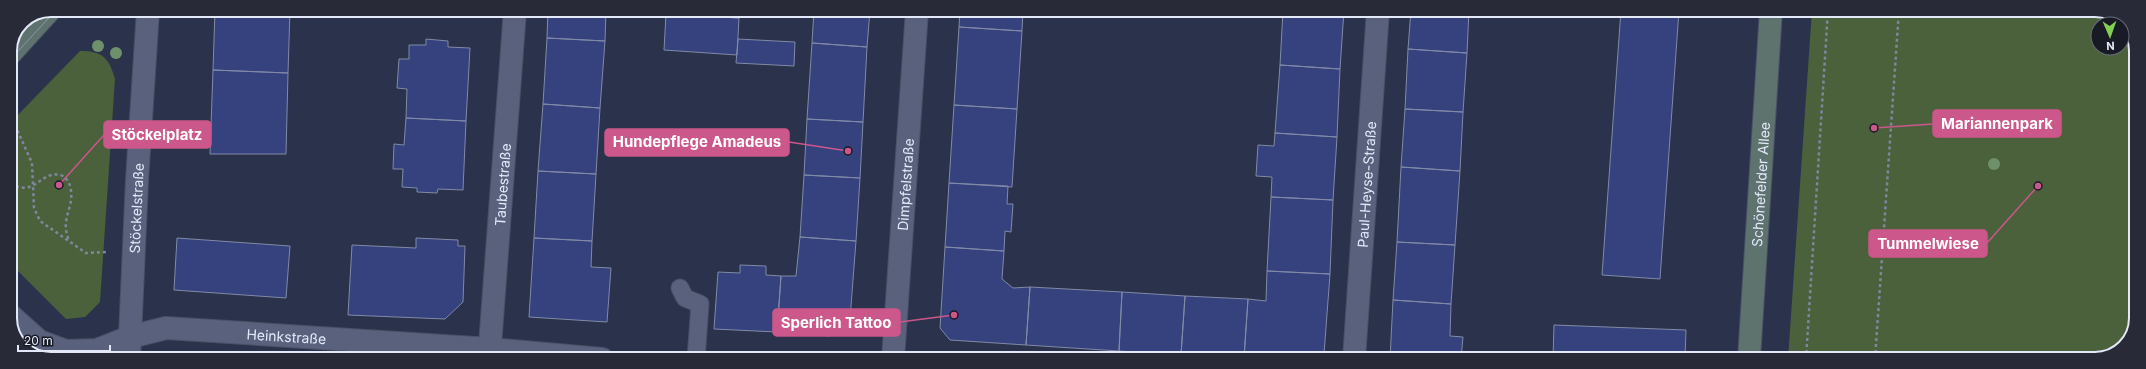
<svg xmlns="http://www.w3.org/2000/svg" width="2146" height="369" font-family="Inter,sans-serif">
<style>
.green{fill:#4a613c;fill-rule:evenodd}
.building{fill:#35427e;stroke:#818aa7}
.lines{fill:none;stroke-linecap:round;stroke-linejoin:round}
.service-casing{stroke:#4a5065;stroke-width:19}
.minor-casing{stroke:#4a5065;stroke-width:24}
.secondary-casing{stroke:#4a5065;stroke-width:24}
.path{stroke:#80879c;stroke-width:2.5;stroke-dasharray:3 3;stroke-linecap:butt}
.service{stroke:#59617d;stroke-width:17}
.minor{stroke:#59617d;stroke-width:22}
.secondary{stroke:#5e726e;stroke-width:22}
.tram{stroke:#8e95a9;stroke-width:1}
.tree{fill:#6e906a}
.labels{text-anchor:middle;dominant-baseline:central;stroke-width:3;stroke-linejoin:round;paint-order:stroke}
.street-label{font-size:14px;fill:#e3e9f9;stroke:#181b26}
.rim{fill:none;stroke:#e3e9f9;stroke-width:2}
.leader{fill:none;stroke:#cc578a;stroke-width:1.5}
.callout-dot{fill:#cc578a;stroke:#181b26;stroke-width:1.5}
.callout{fill:#cc578a;stroke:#cc578a;stroke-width:1.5}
.callout-label{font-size:15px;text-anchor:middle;font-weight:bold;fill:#fff}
</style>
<rect width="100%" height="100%" fill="#2b324b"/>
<path class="green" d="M1812 10H2101L2124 22 2136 45V324L2122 349 2096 359H1788ZM2098 24H2122V48H2098Z
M80 51C103 51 109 58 115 79L100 302 85 317 66 319 10 263V123Z"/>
<path class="building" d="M215 10H290L288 73 213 70Z
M548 10H606L605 41 547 38Z
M666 10H739V18L666 14Z
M814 10H870L867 47 812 43Z
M960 10H1023L1022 31 959 27Z
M1283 10H1344L1340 69 1280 65Z
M1411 10H1469L1467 53 1408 49Z
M1621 10H1679L1660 279 1602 275Z
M666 14 739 18 737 55 664 50Z
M959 27 1022 31 1017 109 954 105Z
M547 38 605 41 600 108 543 104Z
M426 39 448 41V47L470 48 466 121 406 118 407 89 397 88 399 59H409V45H426Z
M738 39 795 42 794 66 736 63Z
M812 43 867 47 863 122 807 119Z
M1408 49 1467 53 1463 112 1405 109Z
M1280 65 1340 69 1337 137 1275 133Z
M213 70 288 73 286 154H210Z
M543 104 600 108 596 174 538 171Z
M954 105 1017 109 1012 187 949 183Z
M1405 109 1463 112 1460 171 1401 167Z
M406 118 466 121 463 190 438 189 437 193 417 192V188L402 187 403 169H393L394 144 404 145Z
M807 119 863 122 860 178 804 175Z
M1275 133 1337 137 1333 200 1271 197 1272 177 1256 176 1258 145 1274 146Z
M1401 167 1460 171 1455 245 1397 242Z
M538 171 596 174 592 241 534 238Z
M804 175 860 178 856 241 800 237Z
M949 183 1008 186 1007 204H1013L1011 232 1005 231 1004 251 945 247Z
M1271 197 1333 200 1330 274 1267 271Z
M800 237 856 241 850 319 829 336 777 332 781 276H796Z
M177 238 290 246 286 298 174 290Z
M416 238 458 240V246H465L463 302 445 319 348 315 352 245 416 248Z
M534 238 592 241 591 267 611 268 607 322 529 317Z
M1397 242 1455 245 1451 304 1393 300Z
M945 247 1004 251 1002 279 1013 288 1030 287 1026 345 950 340 940 328Z
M740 265 766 266V275L781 276 777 332 714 329 718 272 740 273Z
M1267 271 1330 274 1324 354 1318 359 1244 358 1248 299 1266 301Z
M1030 287 1122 292 1119 351 1026 345Z
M1122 292 1185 296 1181 355 1119 351Z
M1185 296 1248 299 1244 358 1181 355Z
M1393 300 1451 304 1450 336 1463 337 1461 359H1390Z
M1554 325 1686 330 1685 359H1553Z"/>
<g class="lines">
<defs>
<path id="service" d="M680 288 685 298 700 304 696 359"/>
<g id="minor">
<path id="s1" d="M10 315 39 341 66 351 97 350 130 337 166 328 490 349 602 359"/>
<path id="s2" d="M129 359 137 180 148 10"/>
<path id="s3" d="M489 359 515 10"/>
<path id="s4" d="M893 359 917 10"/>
<path id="s5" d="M1354 359 1378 10"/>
</g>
<g id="secondary">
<path d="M10 54 50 10"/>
<path id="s6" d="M1749 359 1771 10"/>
</g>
</defs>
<use href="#service" class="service-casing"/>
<use href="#minor" class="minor-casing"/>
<use href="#secondary" class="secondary-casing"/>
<path class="path" d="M10 114 32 163 34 208 40 221 86 253 106 252
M10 185C16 186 23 189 29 187 41 183 48 170 63 176 66 178 69 182 70 186 76 207 59 218 69 240
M1806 359 1828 10
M1875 359 1899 10"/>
<use href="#service" class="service"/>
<use href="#minor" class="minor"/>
<use href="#secondary" class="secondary"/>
<path class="tram" d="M16 37 33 17
M10 60 56 10"/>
</g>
<g class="tree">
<circle cx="98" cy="46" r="6"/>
<circle cx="116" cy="53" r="6"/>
<circle cx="1994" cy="164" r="6"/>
</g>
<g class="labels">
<g class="street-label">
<text stroke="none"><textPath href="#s3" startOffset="175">Taubestraße</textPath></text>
<text stroke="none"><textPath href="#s4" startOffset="175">Dimpfelstraße</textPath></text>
<text stroke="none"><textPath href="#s5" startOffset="175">Paul-Heyse-Straße</textPath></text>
<text stroke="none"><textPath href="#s6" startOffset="175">Schönefelder Allee</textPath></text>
<text stroke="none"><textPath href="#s2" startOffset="151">Stöckelstraße</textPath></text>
<text stroke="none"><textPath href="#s1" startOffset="292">Heinkstraße</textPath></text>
</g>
</g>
<path d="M0 0H2146V369H0ZM51 17H2095A34 34 0 0 1 2129 51V318A34 34 0 0 1 2095 352H51A34 34 0 0 1 17 318V51A34 34 0 0 1 51 17Z" fill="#282b37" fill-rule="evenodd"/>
<path class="rim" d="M51 17H2095A34 34 0 0 1 2129 51V318A34 34 0 0 1 2095 352H51A34 34 0 0 1 17 318V51A34 34 0 0 1 51 17Z"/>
<path class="leader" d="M1874 128L1933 124M59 185L104 135M848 151L789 142M2038 186L1987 243M954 315L900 322"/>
<g class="callout-dot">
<circle cx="1874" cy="128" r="4"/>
<circle cx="59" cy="185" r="4"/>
<circle cx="848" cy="151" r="4"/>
<circle cx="2038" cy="186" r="4"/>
<circle cx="954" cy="315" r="4"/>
</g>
<g class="callout">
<rect x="1933" y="110" width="128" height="27" rx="4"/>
<rect x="104" y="121" width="107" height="27" rx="4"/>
<rect x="605" y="129" width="184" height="27" rx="4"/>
<rect x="1869" y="230" width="118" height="27" rx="4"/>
<rect x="773" y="309" width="127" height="27" rx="4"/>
</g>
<g class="callout-label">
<text x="1997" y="129">Mariannenpark</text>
<text x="157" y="140">Stöckelplatz</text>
<text x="697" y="147">Hundepflege Amadeus</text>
<text x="1928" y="249">Tummelwiese</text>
<text x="836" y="328">Sperlich Tattoo</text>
</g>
<g transform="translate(2110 36) rotate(178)"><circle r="19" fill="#181b26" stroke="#696d7a"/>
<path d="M0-3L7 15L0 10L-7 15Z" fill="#82d04f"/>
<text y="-6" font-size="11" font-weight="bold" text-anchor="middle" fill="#e3e9f9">N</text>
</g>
<path d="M18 345v6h92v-6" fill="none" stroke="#e3e9f9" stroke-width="2"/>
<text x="24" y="345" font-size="12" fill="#e3e9f9" stroke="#181b26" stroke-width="3" paint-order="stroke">20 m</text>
</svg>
